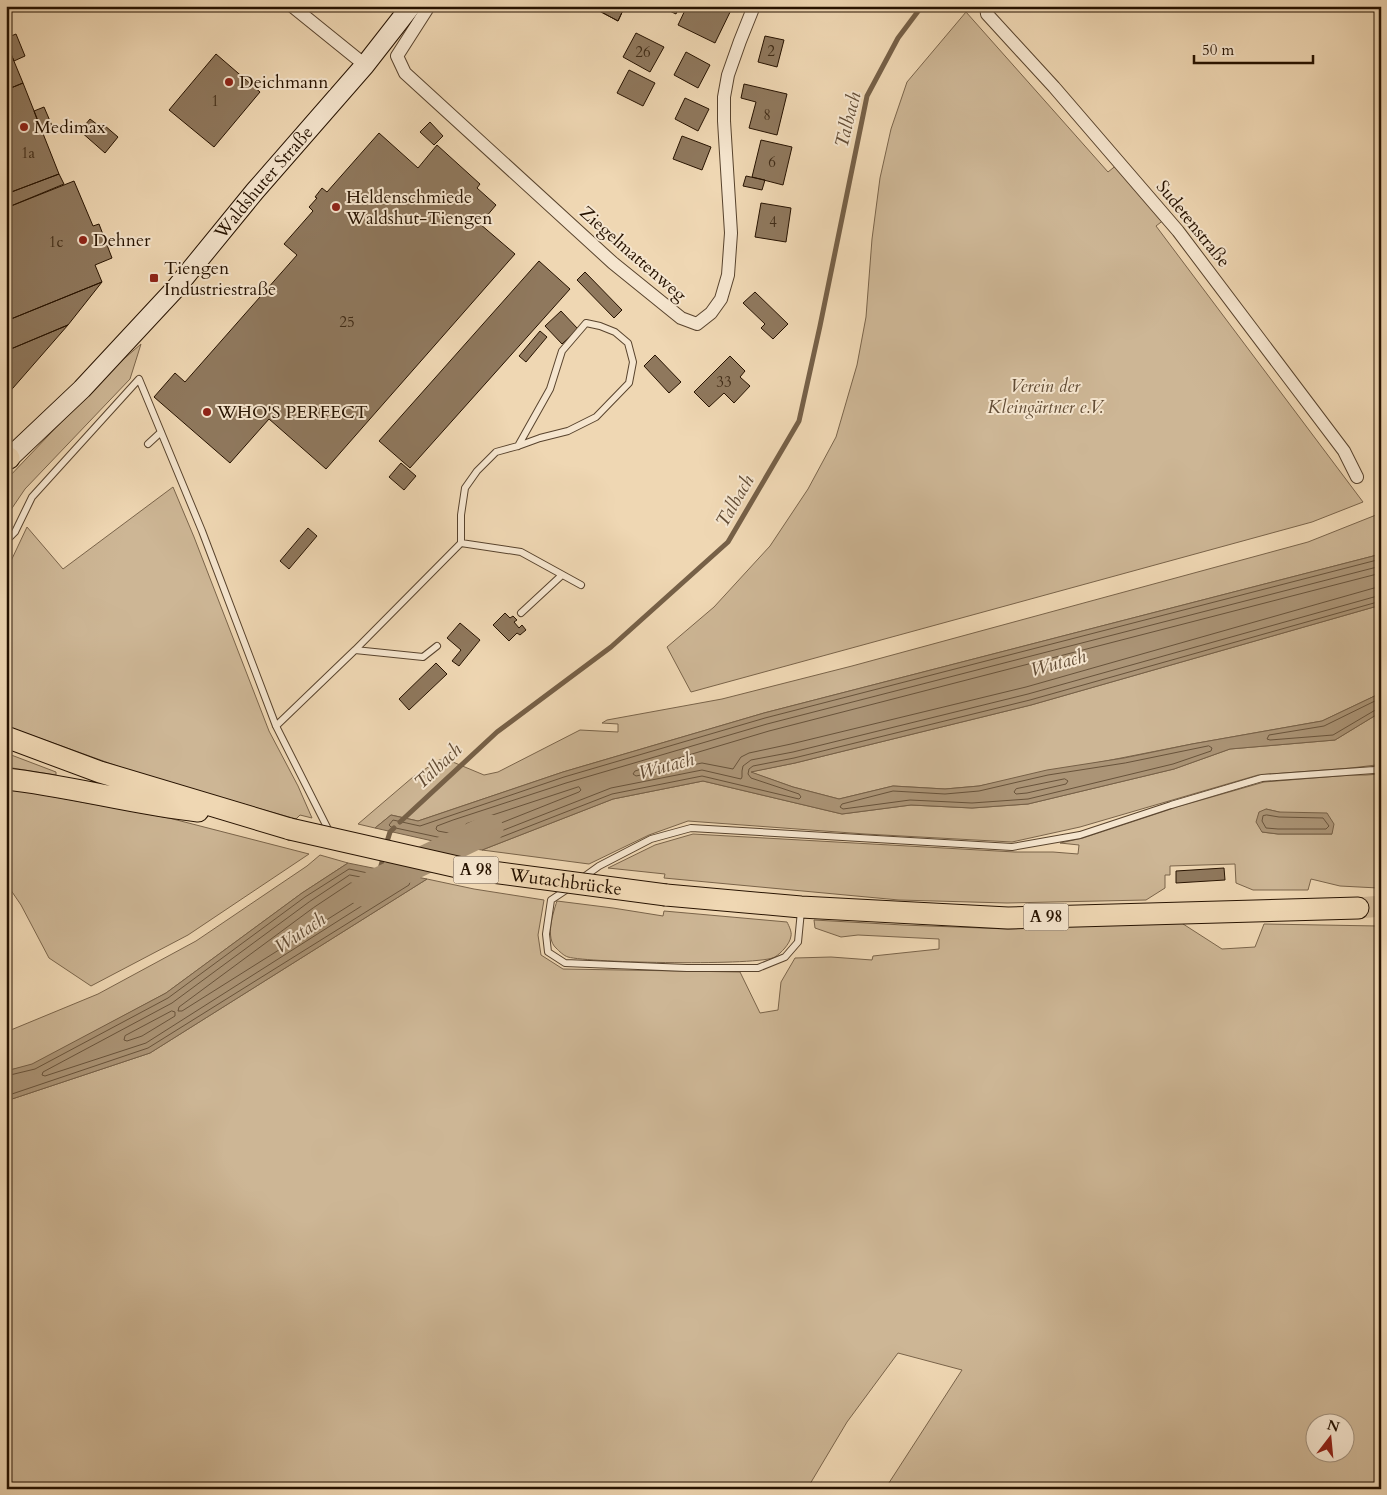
<svg xmlns="http://www.w3.org/2000/svg" width="1387" height="1495" font-family="Cardo,serif">
<style>
.green{fill:#cdb695;stroke:#7a644a;fill-rule:evenodd}
.water{fill:#ab9476;stroke:#766047}
.lines{fill:none;stroke-linecap:round;stroke-linejoin:round}
.shore{stroke:#68533b;stroke-width:1}
.stream{stroke:#766047;stroke-width:5}
.river{stroke:#ab9476;stroke-width:29}
.building{fill:#8f785d;stroke:#261200}
.trunk-tunnel{stroke:#d1b998;stroke-width:21;stroke-dasharray:21 11;stroke-linecap:butt}
.service-casing{stroke:#58432d;stroke-width:8}
.minor-casing{stroke:#58432d;stroke-width:14}
.secondary-casing{stroke:#261200;stroke-width:21}
.trunk-casing{stroke:#261200;stroke-width:23}
.service{stroke:#f5e5ce;stroke-width:6}
.minor{stroke:#f5e5ce;stroke-width:12}
.secondary{stroke:#f5e5ce;stroke-width:19}
.trunk{stroke:#efd7b3;stroke-width:21}
.trunk-bridge-casing{stroke:#261200;stroke-width:23;stroke-linecap:butt}
.trunk-bridge{stroke:#efd7b3;stroke-width:21}
.poi-dot{fill:#8f2418;stroke:#f5e5ce;stroke-width:2}
.labels{text-anchor:middle;dominant-baseline:central;stroke-width:4;stroke-linejoin:round;paint-order:stroke}
.number-label{font-size:15px;fill:#402c17}
.shield{fill:#f5e5ce;stroke:#64513e;stroke-width:1}
.shield-label{font-size:16px;font-weight:bold;fill:#261200}
.poi-label{font-size:18px;fill:#261200;stroke:#f5e5ce;text-anchor:start}
.street-label{font-size:18px;fill:#261200;stroke:#f5e5ce}
.park-label{font-size:18px;font-style:italic;fill:#604b34;stroke:#f5e5ce}
.water-label{font-size:19px;font-style:italic;fill:#624c35;stroke:#f5e5ce}
</style>
<rect width="100%" height="100%" fill="#efd7b3"/>
<filter id="stains"><feTurbulence type="fractalNoise" baseFrequency=".004" numOctaves="4"/><feColorMatrix values="0 0 0 0 .2 0 0 0 0 .09 0 0 0 0 .02 0 0 0 .5 -.17"/></filter>
<radialGradient id="worn" r=".72"><stop offset=".6" stop-color="#630" stop-opacity="0"/><stop offset="1" stop-color="#630" stop-opacity=".3"/></radialGradient>
<path class="green" d="M966 12 1108 172 1118 164 1165 219 1156 226 1363 502 1312 522 691 692 667 647 714 607 770 546 808 489 836 437 857 365 866 317 872 239 880 178 891 129 907 82Z
M141 344 130 379 25 489 6 517V480L110 371Z
M173 487 194 537 269 731 298 786 312 818 300 815 296 819 145 776 6 726V567L10 563 27 527 63 569Z
M1381 513V554L764 713 563 772 418 821 391 815 375 828 358 824 413 777 439 760H448L484 775 498 772 580 730 618 732V724L602 723 607 720 722 699 852 666 1308 542Z
M1381 605V693L1322 721 1192 744 979 786 945 789 893 786 839 799 793 787 750 772 795 763 1031 705Z
M1381 712V763L1376 765 1351 768 1258 775 1080 827 1012 842 865 834 688 821 649 835 589 864 482 850 613 799 703 781 842 814 911 805 972 808 1028 804 1174 769 1230 749 1335 740Z
M6 753 56 772V775L6 767Z
M1381 774V1489H885L962 1370 898 1353 847 1422 807 1489H6V1101L150 1053 427 879 474 889 544 900 538 935 541 955 563 969 740 972 760 1013 778 1010 781 982 795 958 831 957 872 960 873 956 939 949V939L858 935 841 937 815 928 814 920 903 925 1008 929 1180 922 1222 949 1255 947 1264 924 1378 926V888L1340 886 1311 879 1308 890H1253L1236 883 1235 864 1170 866V875H1165V888L1146 900 1007 903 899 900 664 878 665 874 608 868 655 845 693 834 1015 852H1053L1078 854 1079 845 1060 843 1083 838 1177 807 1264 782 1351 775H1366ZM1266 809 1279 812 1332 834H1278L1262 832ZM1314 1422H1344V1452H1314Z
M6 788 169 818 309 854 188 935 91 986 49 958 21 905 6 883Z
M320 855 348 863 302 893 166 993 32 1065 6 1071V1032L98 994 196 941 307 866Z
M557 901 613 908 663 916 664 911 787 922C789 926 792 932 791 936 790 944 781 953 775 957 761 966 589 963 568 957 564 956 559 951 556 948 545 938 553 913 557 901Z"/>
<path class="water" d="M1381 554V605L1031 705 795 763 751 772 793 787 839 799 893 786 945 789 979 786 1047 770 1124 758 1192 744 1322 721 1381 693V712L1335 740 1230 749 1174 769 1028 804 972 808 911 805 842 814 703 781 613 799 482 850 455 846 375 828 391 815 418 821 563 772 764 713Z
M1266 809 1279 812 1327 813 1334 824 1332 834H1278L1262 832 1256 822 1259 812Z
M348 863 427 879 150 1053 6 1101V1071L32 1064 166 993 302 893Z"/>
<g class="lines">
<path class="shore" d="M1381 559 765 718 564 777 420 826 393 820 389 825 391 827 456 841 481 845 612 794 702 776 799 799 801 797 799 794 751 778 748 774 749 769 753 766 794 758 1030 700 1381 601
M1381 566 767 724 566 783 453 820 437 826 436 829 438 831 481 839 611 788 702 770 741 779 742 777V771L743 766 751 760 793 752 1028 694 1381 595
M1381 573 769 731 635 771 633 774 636 776 702 763 733 769 741 757 749 753 791 744 1026 687 1374 588 1381 587
M1381 698 1324 726 1269 735 1267 739 1270 740 1333 735 1377 709 1381 708
M1209 746 1212 748 1211 751 1173 764 1028 799 972 803 910 800 843 809 840 807 842 804 893 791 945 794 979 791 1048 775 1125 763Z
M1065 779 1068 781 1066 784 1027 793 1016 794 1014 792 1016 789Z
M579 787 581 790 579 792 481 831 466 829 464 827 466 824Z
M1267 815 1279 817 1323 818 1329 826 1326 829H1278L1266 828 1262 821 1263 816Z
M350 875 392 883 393 886 146 1043 45 1076 42 1075 43 1072 172 1003 309 902Z
M351 883 372 887 374 890 182 1011H178L179 1007 313 908Z
M172 1011 175 1012V1016L142 1036 127 1041 124 1040 125 1036Z
M6 1076 35 1069 168 998 305 897 349 869 410 882 409 885 148 1048 6 1096"/>
<path class="stream" d="M400 822 497 732 611 647 728 542 799 421 820 326 867 96 898 38 922 6
M386 845 390 832 394 828
M378 876 384 855"/>
<path class="river" d="M363 892 376 883 489 829"/>
</g>
<path class="building" d="M590 6H625L618 21Z
M590 6H625L618 21Z
M659 6H679V7L676 14Z
M687 6H733L715 43 678 25Z
M636 33 664 47 650 72 623 57Z
M16 34 25 56 14 61 6 42V38Z
M765 36 784 40 777 67 758 62Z
M6 42 23 83 6 90Z
M686 52 710 65 698 88 674 75Z
M216 54 260 92 214 147 169 110Z
M629 70 655 83 643 106 617 93Z
M23 83 59 174 6 194V90Z
M744 84 787 94 777 135 749 128 756 102 741 98Z
M685 98 709 109 698 131 675 119Z
M44 107 53 128 42 133 34 111Z
M90 119 102 128 104 125 118 137 105 153 80 131Z
M430 122 443 136 434 145 420 132Z
M379 133 418 168 437 145 480 184 477 188 496 205 480 224 515 254 326 469 269 419 230 463 154 397 175 373 185 382 297 255 284 244 313 211 309 207 317 198 315 197 322 188 327 192Z
M682 136 711 147 702 170 673 159Z
M761 140 792 147 783 185 752 177Z
M59 174 64 184 6 208V194Z
M746 176 765 180 762 190 743 186Z
M74 181 93 226 99 224 112 258 95 265 102 282 6 321V208Z
M761 203 791 208 786 242 755 237Z
M539 261 570 289 410 468 379 441Z
M585 272 622 310 614 318 577 280Z
M102 282 68 325 6 351V321Z
M755 292 788 324 773 339 761 328 765 324 743 303Z
M561 311 578 329 562 344 545 326Z
M68 325 6 396V351Z
M540 331 547 337 526 362 519 356Z
M655 355 681 382 669 393 644 366Z
M730 356 745 371 740 377 750 386 734 403 724 393 709 407 694 392Z
M401 463 416 476 404 490 389 477Z
M308 528 317 536 289 569 280 561Z
M505 613 510 618 513 616 517 620 514 622 519 628 522 625 526 630 520 635 517 633 509 641 493 625Z
M460 623 480 640 459 666 452 661 461 650 447 638Z
M436 663 447 674 409 710 399 699Z
M1224 868 1225 880 1176 883V871Z"/>
<g class="lines">
<path class="trunk-tunnel" d="M1358 908 1381 906"/>
<defs>
<path id="service" d="M6 8H14
M148 444 161 432
M6 541 15 532 32 497 139 379 202 531 276 726 330 833
M461 543V515L465 488 477 471 496 452 518 446 540 438 568 431 596 417 629 383 633 362 628 343 615 332 600 326 586 323 562 351 550 389 518 446
M521 613 562 575
M355 650 423 657 437 646
M276 726 355 650 461 543 521 552 581 585
M581 879 599 866 651 839 691 828 1012 847 1080 835 1171 805 1262 778 1374 770 1381 768
M569 888 551 900 546 934 548 952 565 963 687 968H758L785 957 798 942 801 911"/>
<path id="minor" d="M292 6 365 65
M429 6 397 56 405 73 613 263 681 318 697 324 711 313 721 299 728 275 731 233 724 121V97L728 75 740 41 754 6
M986 6 987 14 1054 87 1178 231 1344 451 1357 477"/>
<g id="secondary">
<path id="s1" d="M6 461 82 389 175 289 255 191 365 65 411 6"/>
</g>
<path id="trunk" d="M6 459 9 458
M6 737 100 772 290 829
M6 779C71 786 133 804 198 811
M666 895 801 907 1008 918 1358 908"/>
</defs>
<use href="#service" class="service-casing"/>
<use href="#minor" class="minor-casing"/>
<use href="#secondary" class="secondary-casing"/>
<use href="#trunk" class="trunk-casing"/>
<use href="#service" class="service"/>
<use href="#minor" class="minor"/>
<use href="#secondary" class="secondary"/>
<use href="#trunk" class="trunk"/>
<defs>
<g id="trunk-bridge">
<path id="s2" d="M290 829 462 868 666 895"/>
</g>
</defs>
<use href="#trunk-bridge" class="trunk-bridge-casing"/>
<use href="#trunk-bridge" class="trunk-bridge"/>
</g>
<g class="poi-dot">
<circle cx="229" cy="82" r="5"/>
<circle cx="24" cy="127" r="5"/>
<circle cx="336" cy="207" r="5"/>
<circle cx="83" cy="240" r="5"/>
<rect x="149" y="273" width="10" height="10" rx="2.5"/>
<circle cx="207" cy="412" r="5"/>
</g>
<g class="labels">
<g class="number-label">
<text x="771" y="51">2</text>
<text x="643" y="52">26</text>
<text x="215" y="101">1</text>
<text x="767" y="115">8</text>
<text x="28" y="153">1a</text>
<text x="772" y="162">6</text>
<text x="773" y="222">4</text>
<text x="56" y="242">1c</text>
<text x="347" y="322">25</text>
<text x="724" y="382">33</text>
</g>
<g class="shield">
<rect x="453.5" y="856.5" width="45" height="27" rx="4"/>
<rect x="1023.5" y="903.5" width="45" height="27" rx="4"/>
</g>
<g class="shield-label">
<text x="476" y="870">A 98</text>
<text x="1046" y="917">A 98</text>
</g>
<g class="poi-label">
<text x="239" y="82">Deichmann</text>
<text x="34" y="127">Medimax</text>
<text x="346" y="197">Heldenschmiede<tspan x="346" dy="21">Waldshut-Tiengen</tspan></text>
<text x="93" y="240">Dehner</text>
<text x="164" y="268">Tiengen<tspan x="164" dy="21">Industriestraße</tspan></text>
<text x="217" y="412">WHO'S PERFECT</text>
</g>
<g class="street-label">
<text stroke="none"><textPath href="#s1" startOffset="380">Waldshuter Straße</textPath></text>
<text transform="translate(1193 224) rotate(51)">Sudetenstraße</text>
<text transform="translate(633 254) rotate(41)">Ziegelmattenweg</text>
<text stroke="none"><textPath href="#s2" startOffset="281">Wutachbrücke</textPath></text>
</g>
<g class="park-label">
<text x="1045" y="386">Verein der<tspan x="1045" dy="21">Kleingärtner e.V.</tspan></text>
</g>
<g class="water-label">
<text transform="translate(848 120) rotate(-76)">Talbach</text>
<text transform="translate(735 501) rotate(-60)">Talbach</text>
<text transform="translate(1058 663) rotate(-15)">Wutach</text>
<text transform="translate(438 766) rotate(-43)">Talbach</text>
<text transform="translate(666 766) rotate(-15)">Wutach</text>
<text transform="translate(300 933) rotate(-34)">Wutach</text>
</g>
</g>
<rect width="1387" height="1495" fill="none" stroke="#efd7b3" stroke-width="25"/>
<rect x="8" y="8" width="1372" height="1480" fill="none" stroke="#261200" stroke-width="2.5"/>
<rect x="12" y="12" width="1362" height="1470" fill="none" stroke="#261200"/>
<g transform="translate(1330 1438) rotate(16)"><circle r="24" fill="#f5e5ce" stroke="#a2917c"/>
<path d="M0-4L9 19L0 12L-9 19Z" fill="#8f2418"/>
<text y="-8" font-size="14" font-weight="bold" text-anchor="middle" fill="#261200">N</text>
</g>
<path d="M1194 55v8h119v-8" fill="none" stroke="#261200" stroke-width="2.5"/>
<text x="1202" y="55" font-size="15" fill="#261200" stroke="#f5e5ce" stroke-width="4" paint-order="stroke">50 m</text>
<rect width="100%" height="100%" filter="url(#stains)"/>
<rect width="100%" height="100%" fill="url(#worn)"/>
</svg>
